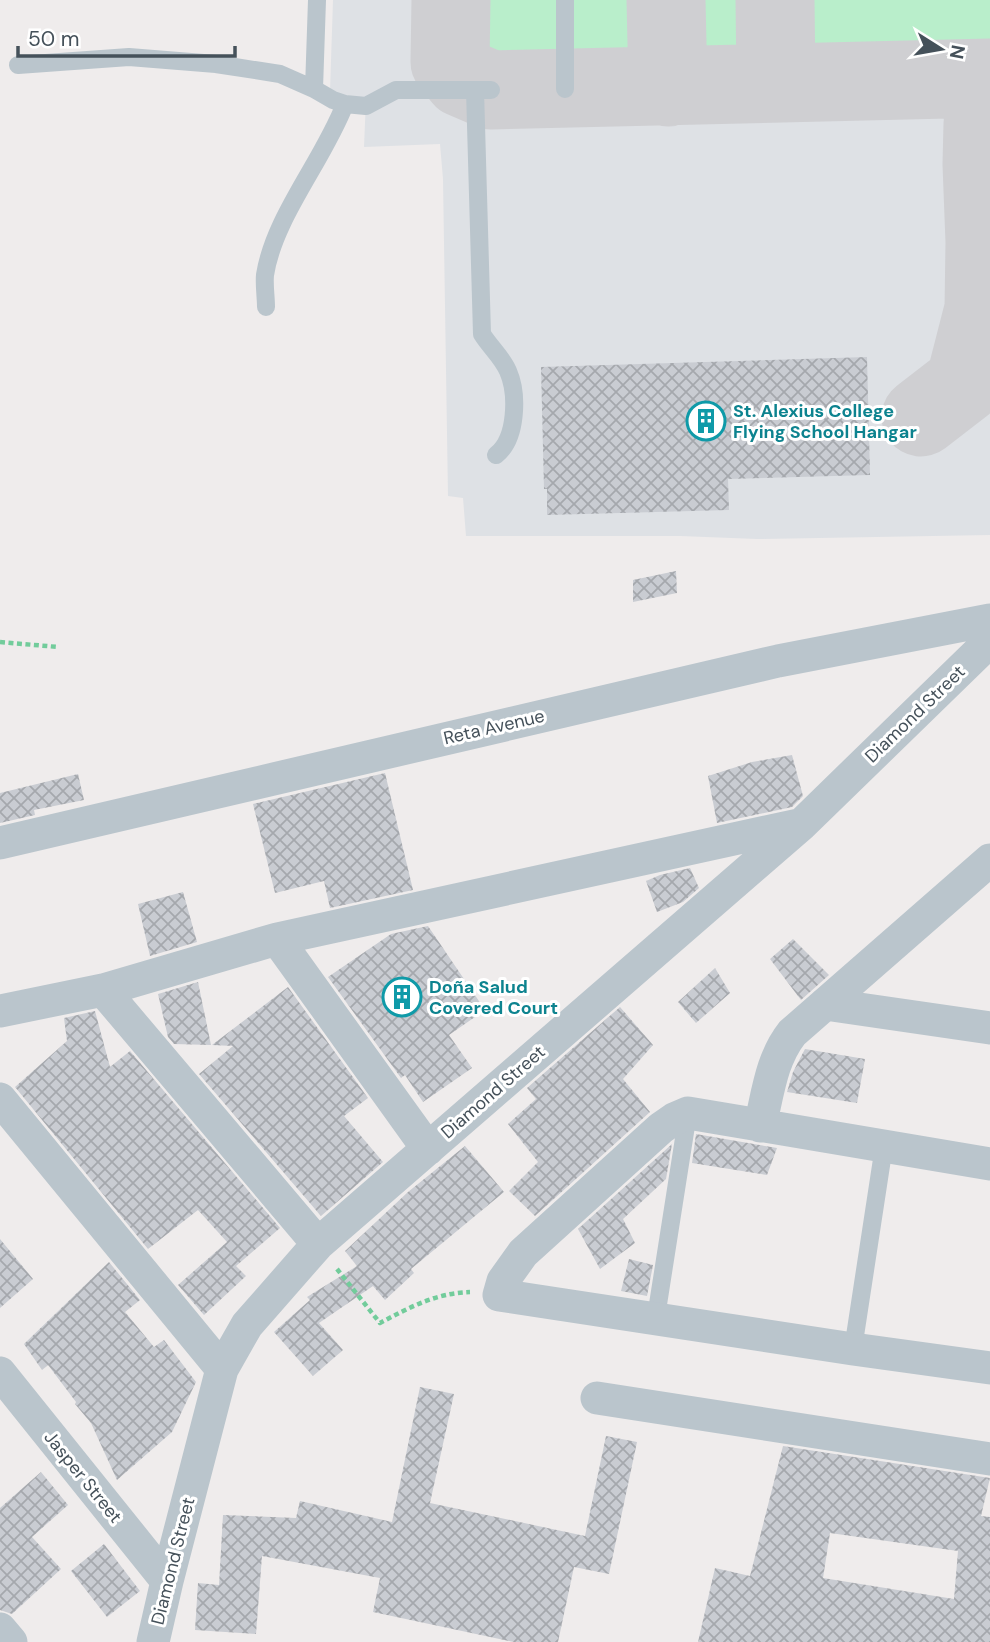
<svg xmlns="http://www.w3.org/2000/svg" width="990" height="1642" font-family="'DM Sans',sans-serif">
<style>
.airport{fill:#dee1e5}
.green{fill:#b9eecb}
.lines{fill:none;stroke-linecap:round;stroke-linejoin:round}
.taxiway{stroke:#cfcfd2;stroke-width:79}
.building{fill:url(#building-cross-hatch);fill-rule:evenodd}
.path{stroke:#72cc9b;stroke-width:4.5;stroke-dasharray:5 3.5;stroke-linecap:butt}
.service{stroke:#bac5cc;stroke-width:18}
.minor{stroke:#bac5cc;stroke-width:33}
.labels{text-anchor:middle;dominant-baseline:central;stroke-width:6;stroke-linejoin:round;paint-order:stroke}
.culture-label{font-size:18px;font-weight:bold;fill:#0d838f;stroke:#fff;text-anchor:start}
.street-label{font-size:18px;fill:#45515a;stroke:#fff}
</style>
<defs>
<pattern id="building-cross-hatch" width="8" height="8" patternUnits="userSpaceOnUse" patternTransform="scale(1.75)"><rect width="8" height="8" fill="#c9ccd2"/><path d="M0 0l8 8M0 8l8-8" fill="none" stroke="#a5a8ad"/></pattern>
</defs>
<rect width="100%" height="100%" fill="#efecec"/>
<path class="airport" d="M333 0H990V535L757 539 680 536H466L463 498 448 496 443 179 440 144 364 147 366 99 330 92Z"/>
<path class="green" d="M462 0H655L657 60 480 63C456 50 462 24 462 0Z
M672 0H761V58L674 60Z
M784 0H990V56L784 59Z"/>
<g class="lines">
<path class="taxiway" d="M451 0 450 62 463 78 491 90 990 78
M666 0 668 87
M775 0 776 81
M921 417 965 383 984 309 985 242 982 164 983 124 990 94"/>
</g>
<path class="building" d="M867 357 870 475 728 479 729 510 547 515V489H544L541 367Z
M676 571 677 593 633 602V580Z
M792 755 803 796 792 807 717 823 708 776 752 762Z
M385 773 413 890 330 908 324 881 275 893 253 804Z
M78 774 84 800 34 810 35 815 0 823V793Z
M690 868 699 888 683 902 657 912 646 881 660 875Z
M183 892 197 942 150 956 138 904Z
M428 926 485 1010 449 1035 472 1068 423 1102 405 1075 401 1078 328 977 391 934Z
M793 939 829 975 801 1000 770 959Z
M715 968 730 993 696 1023 678 1002Z
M198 982 211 1045 174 1044 168 1037 158 994Z
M288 987 368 1098 344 1116 383 1162 321 1216 199 1074 233 1046 212 1045Z
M620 1007 653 1045 623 1079 650 1112 535 1216 509 1191 538 1162 508 1124 536 1099 527 1088Z
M95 1011 110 1067 130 1051 280 1228 236 1266 246 1276 204 1315 178 1285 227 1242 198 1210 148 1249 15 1087 67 1041 64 1018Z
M805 1049 865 1059 857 1103 787 1092 793 1072Z
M696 1134 777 1148 767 1175 692 1163Z
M672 1144 666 1179 623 1219 635 1243 600 1269 578 1229Z
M465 1146 504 1192 411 1269 414 1273 385 1300 373 1286 319 1323 343 1350 313 1376 274 1332 310 1300 307 1297 357 1266 345 1251 408 1192Z
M0 1239 33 1279 0 1308Z
M629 1259 653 1265 647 1296 621 1291Z
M109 1262 140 1300 125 1312 154 1347 164 1340 196 1382 172 1432 117 1480 91 1423 75 1404 76 1402 48 1365 42 1370 24 1344Z
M420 1387 454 1394 430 1503 585 1536 606 1436 637 1442 609 1574 574 1567 558 1642H514L373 1612 380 1578 262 1556 256 1634 195 1630 198 1583 219 1585 223 1515 296 1518 300 1501 392 1522Z
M783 1446 990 1478 981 1516 990 1517V1642H698L715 1568 750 1576ZM830 1533 958 1551 954 1599 823 1578Z
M41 1472 68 1505 32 1537 61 1569 12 1614 0 1610V1508Z
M104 1544 140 1591 107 1617 71 1571Z"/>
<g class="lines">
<path class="path" d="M0 642 58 647
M337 1269 380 1323C410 1307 436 1293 470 1292"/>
<path class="service" d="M18 65 129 57 216 64 280 74 314 89 333 100 345 104 366 106 396 90H491
M314 89 317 0
M565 89V0
M475 90 482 334C490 347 502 357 508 371 518 394 517 439 496 455
M266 307C266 297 264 285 265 275 274 217 323 161 345 104
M656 1317 688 1113
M853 1349 884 1146"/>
<path class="minor" d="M0 843 778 661 990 620
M277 939 428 1149
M103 990 318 1244
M825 1004 990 1028
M0 1011 103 990 277 939 798 825
M0 1099 222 1369
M760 1126C768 1093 771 1060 792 1033L990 860
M990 1164 688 1113 674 1119 661 1128 523 1253 503 1281 499 1295 853 1349 990 1368
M0 1373 167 1581
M597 1398 990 1459
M0 1629 11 1642
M153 1642 167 1581 222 1369 247 1325 318 1244 802 824 990 641"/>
</g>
<defs>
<symbol id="building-ring" viewBox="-11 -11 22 22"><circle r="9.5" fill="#fff" stroke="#0f9aa8" stroke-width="1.5"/><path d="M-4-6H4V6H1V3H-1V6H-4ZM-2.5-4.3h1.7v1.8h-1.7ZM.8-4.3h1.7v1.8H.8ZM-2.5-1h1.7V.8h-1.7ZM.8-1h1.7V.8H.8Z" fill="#0f9aa8"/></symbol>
</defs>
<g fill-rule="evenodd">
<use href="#building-ring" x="684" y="399" width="44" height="44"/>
<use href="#building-ring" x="380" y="975" width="44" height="44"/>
</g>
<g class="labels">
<g class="culture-label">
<text x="733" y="411">St. Alexius College<tspan x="733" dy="21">Flying School Hangar</tspan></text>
<text x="429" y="987">Doña Salud<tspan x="429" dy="21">Covered Court</tspan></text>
</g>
<g class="street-label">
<text transform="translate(915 714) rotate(-44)">Diamond Street</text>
<text transform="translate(494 727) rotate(-13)">Reta Avenue</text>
<text transform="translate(493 1092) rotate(-41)">Diamond Street</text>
<text transform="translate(83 1477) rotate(51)">Jasper Street</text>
<text transform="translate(173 1561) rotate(-76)">Diamond Street</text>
</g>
</g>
<g transform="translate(941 49) rotate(101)" stroke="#ffffff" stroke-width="5" paint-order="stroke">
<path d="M0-5L12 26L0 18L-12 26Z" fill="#45515a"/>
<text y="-10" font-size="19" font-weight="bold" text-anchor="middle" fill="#45515a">N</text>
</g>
<path d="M18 46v10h217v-10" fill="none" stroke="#45515a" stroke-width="3.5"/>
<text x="28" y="46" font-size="21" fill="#45515a" stroke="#ffffff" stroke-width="5" paint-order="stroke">50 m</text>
</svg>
